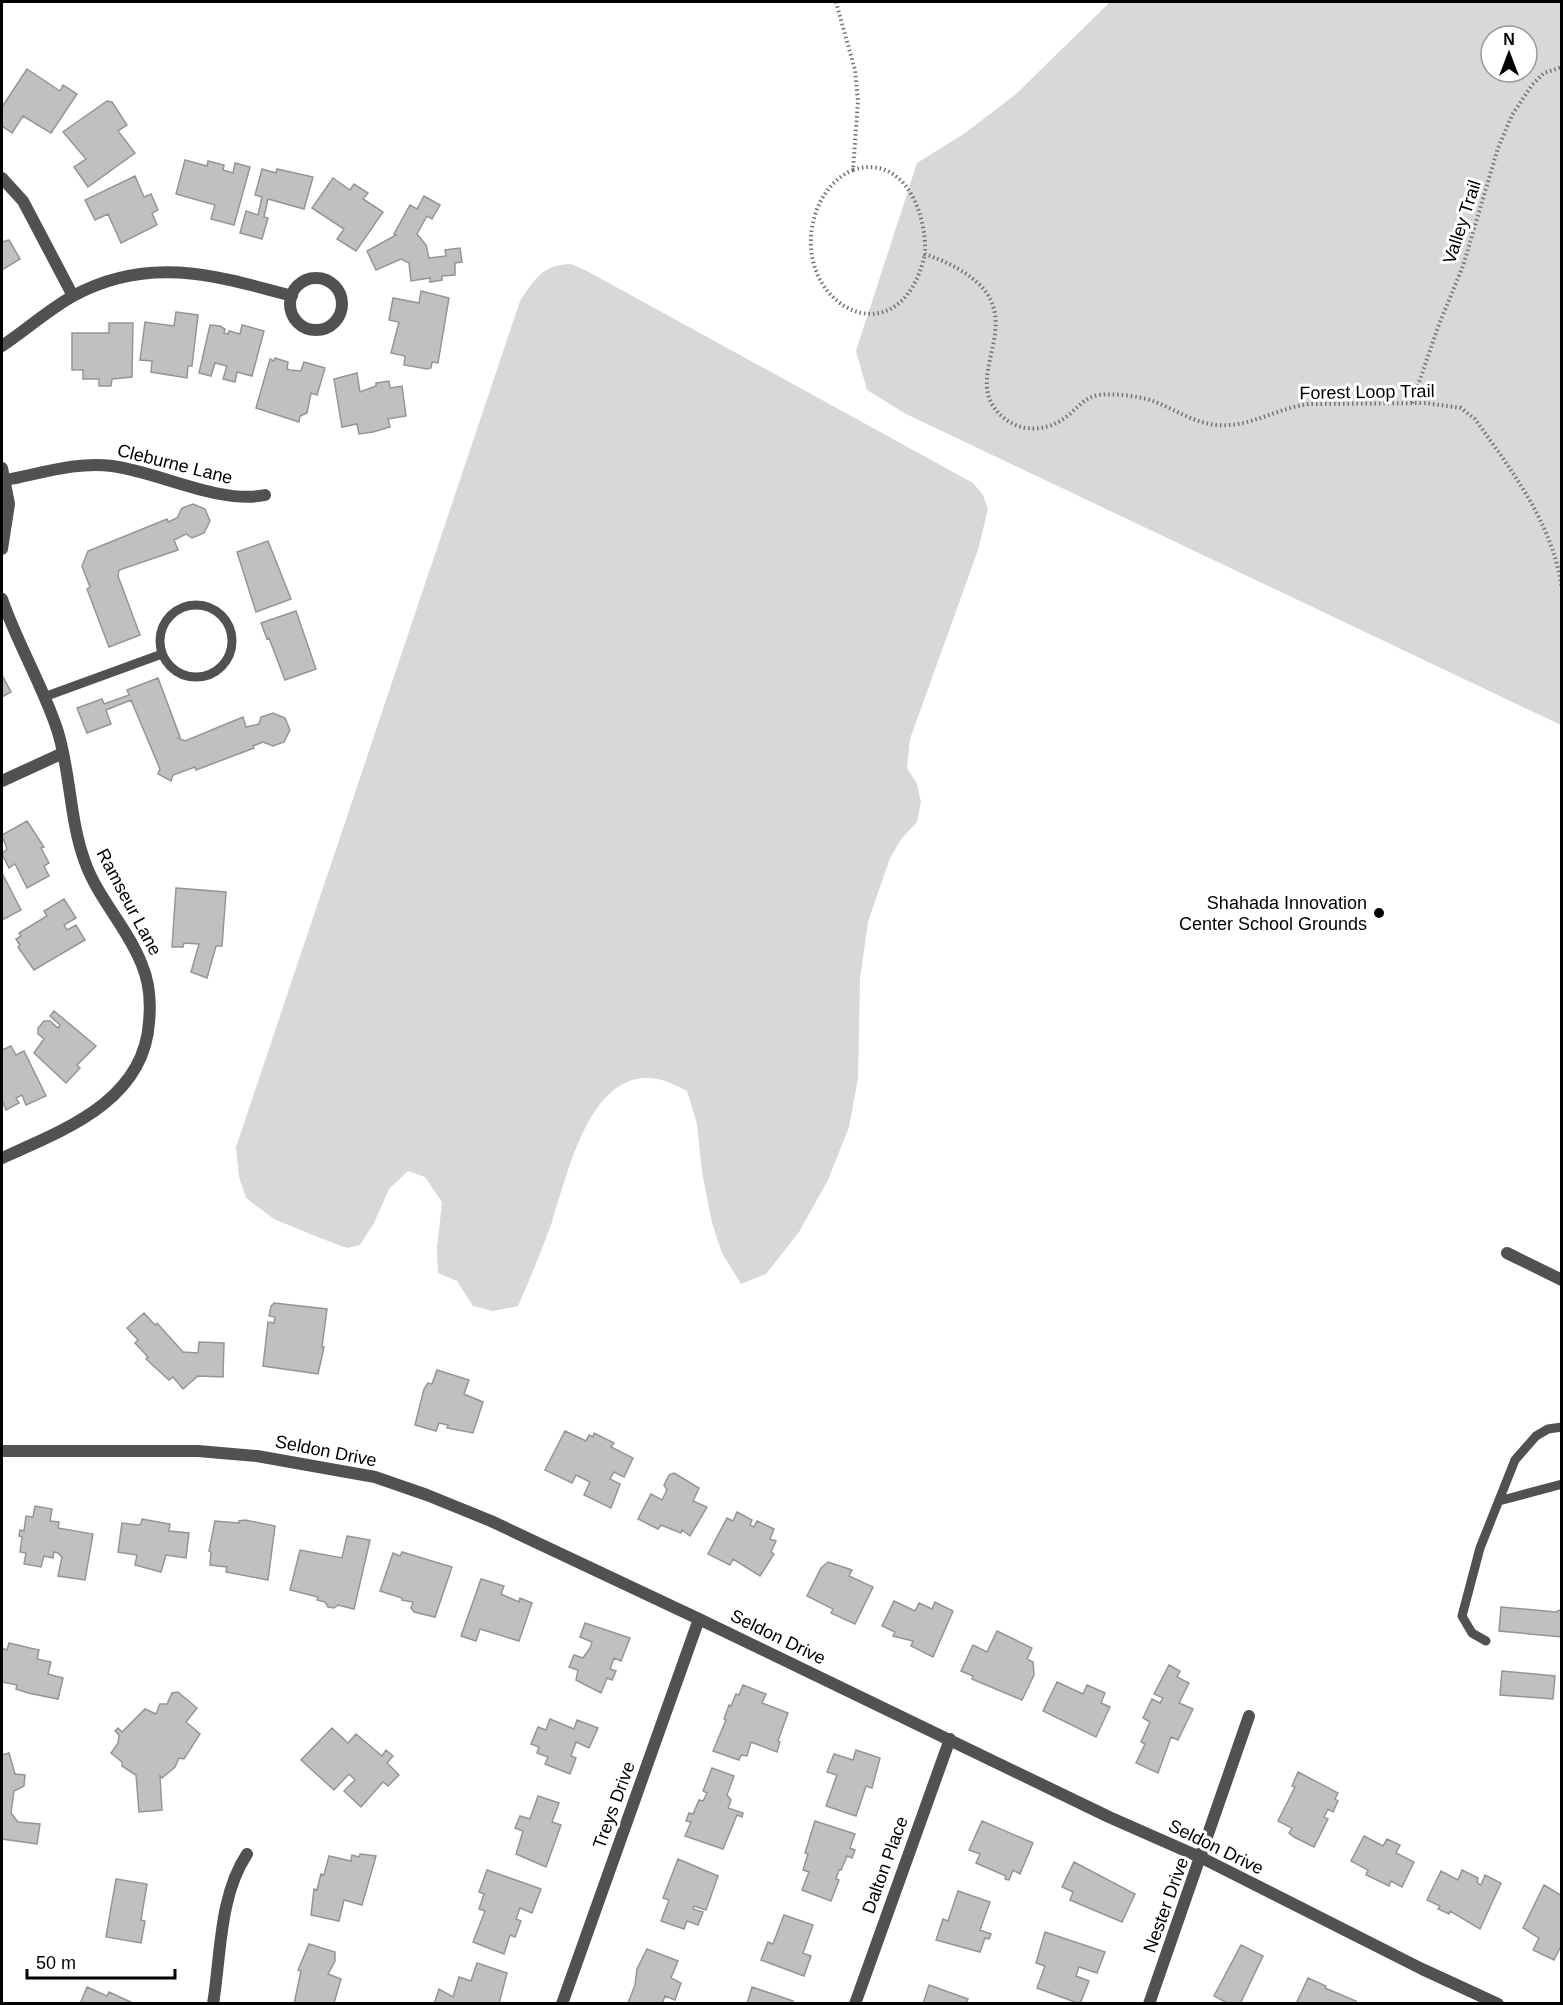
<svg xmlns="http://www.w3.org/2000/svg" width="1563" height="2005" font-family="Helvetica,sans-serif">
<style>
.green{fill:#d8d8d8;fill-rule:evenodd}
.building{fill:#c0c0c0;stroke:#959595;stroke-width:1.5}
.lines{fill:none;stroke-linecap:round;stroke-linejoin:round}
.path{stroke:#737373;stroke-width:4;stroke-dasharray:1.5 3;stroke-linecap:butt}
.service{stroke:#515151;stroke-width:9}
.minor{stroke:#515151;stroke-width:12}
.poi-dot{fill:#000;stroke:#fff;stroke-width:2}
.labels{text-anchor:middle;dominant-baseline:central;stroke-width:6;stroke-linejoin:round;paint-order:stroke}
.street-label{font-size:18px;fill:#000;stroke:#fff}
.poi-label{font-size:18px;fill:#000;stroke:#fff;text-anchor:end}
</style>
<rect width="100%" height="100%" fill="#fff"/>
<path class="green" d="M1110 2H1561V725L906 414 867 390 856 351 917 163 965 133 1016 94ZM1491 36H1527V72H1491Z
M571 264 587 271 973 483 983 495 988 509 978 550 910 739 907 768 917 784 921 802 917 822 902 838 890 858 868 922 860 979 858 1078 849 1127 828 1180 799 1232 766 1274 741 1284 722 1253 712 1223 702 1172 697 1124 687 1091C678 1087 667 1080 657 1079 588 1067 567 1179 551 1225 541 1252 530 1279 518 1306L493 1311 473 1306 457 1281 438 1273 437 1248 442 1202 425 1177 408 1171 389 1189 374 1223 360 1245 347 1248 320 1238 274 1219 246 1198 239 1177 236 1147 520 301C535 279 542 265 571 264Z"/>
<path class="building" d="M27 69 60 91 63 85 77 94 51 133 23 116 12 133 2 126V107Z
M107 101 112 102 127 125 118 131 135 153 88 187 74 167 86 159 63 132Z
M185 160 207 166 208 161 224 165 223 170 233 173 235 163 250 167 234 225 211 219 215 205 176 194Z
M262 169 276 173 277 169 313 177 304 209 268 199 264 217 268 218 262 239 240 233 246 211 258 215 262 197 255 195Z
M135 176 144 197 151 194 158 210 152 213 157 225 121 243 108 214 95 220 85 200Z
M333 178 350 190 354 184 368 193 363 199 383 212 356 251 337 239 344 229 312 208Z
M424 196 440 205 432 219 427 216 417 234 426 245 429 258 446 256 445 250 460 248 462 262 455 263V275L442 276V280L430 282V278L411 281 409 263 401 259 376 270 367 251 396 235 394 234 410 205 417 209Z
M9 240 20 259 2 270V242Z
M421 291 449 298 438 363 432 362 431 368 427 369 404 365 405 356 391 353 399 322 389 320 393 298 419 303Z
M176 312 198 315 192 366H188L187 378 151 372 152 361 140 360 145 322 174 326Z
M109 323H133L132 377 112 379 111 386H99V379H83V370H72V333H109Z
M210 325 220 326 225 329 224 333 228 334 229 331 240 334 242 325 264 331 252 376 237 372 235 382 223 379 227 366 215 363 211 376 199 373Z
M275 358 288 362 287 369 290 370 301 371 304 362 325 368 317 395 311 393 307 413 300 416 299 422 256 408 270 359 274 361Z
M357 373 360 392 376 386V383L389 381 390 388 402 386 406 416 388 419 390 427 373 432 359 434 357 424 342 427 334 379Z
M193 504 205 509 210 521 204 533 192 538 186 534 174 540 178 550 119 570 118 576 140 635 109 647 87 589 90 587 82 566 88 551 167 519 168 522 177 518 182 508Z
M268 541 291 599 256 612 237 552Z
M296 611 316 669 285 680 269 638 267 639 261 623Z
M2 675 11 692 2 697Z
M158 678 180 737 178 738 185 741 243 717 246 727 259 724 261 717 273 713 285 718 290 730 284 742 273 746 263 742 253 746 254 748 196 770 195 767 173 775 171 781 158 774 160 769 131 700 106 710 111 724 87 733 77 708 102 699 104 704 129 695 127 690Z
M27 821 44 847 41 848 49 863 44 866 49 876 27 888 15 864 9 868 2 854 7 849 2 835Z
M2 873 21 910 2 920Z
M176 888 226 892 222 946H216L207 978 191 972 199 944 184 943 183 947H172Z
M64 899 76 918 64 925 67 930 76 925 85 940 34 970 18 947 20 945 16 939 21 936 19 933 47 916 44 911Z
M54 1011 96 1046 77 1065 80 1068 66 1083 34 1053 44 1039 38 1034V1028L44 1021H50L58 1028 60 1025 50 1016Z
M11 1046 16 1055 24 1051 46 1096 26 1105 22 1095 16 1098 19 1103 6 1110 2 1100V1050Z
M274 1303 327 1309 322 1347H324L318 1374 263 1366 268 1322 274 1323 275 1317 269 1316 271 1306Z
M144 1313 155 1325 157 1323 183 1352 198 1353 199 1342 224 1343 223 1377 198 1376 183 1389 173 1377 169 1380 146 1359 148 1357 135 1343 138 1340 127 1328Z
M437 1370 469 1380 464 1394 483 1402 473 1433 447 1428 448 1425 439 1423 436 1431 415 1425 424 1389 428 1383 432 1384Z
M565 1431 586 1441 589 1435 593 1437 594 1433 614 1443 611 1447 633 1458 624 1477 614 1472 610 1479 620 1484 611 1508 584 1495 590 1482 576 1475 572 1483 545 1470Z
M674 1473 699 1488 693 1501 707 1507 690 1536 682 1530 681 1533 661 1525 658 1529 638 1519 651 1494 662 1500 667 1490 664 1485 669 1475Z
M35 1506 52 1509 50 1521 59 1522 58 1528 93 1534 85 1580 58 1576 62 1557 58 1553 54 1552 53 1558 44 1556 41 1567 24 1564 26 1553 20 1552 22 1537 19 1536 20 1530 24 1531 26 1516 33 1517Z
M737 1512 752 1520 750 1525 754 1527 757 1521 774 1529 770 1539 776 1541 771 1552 774 1554 760 1576 733 1559 730 1565 708 1554 727 1518 733 1521Z
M142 1519 170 1524 169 1531 189 1533 186 1558 166 1555 161 1572 135 1565 137 1555 118 1552 122 1523 138 1525 141 1524Z
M245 1520 275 1526 268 1580 226 1572 227 1567 210 1565 211 1552 209 1551 215 1521 239 1523V1521Z
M347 1536 370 1540 354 1609 338 1605 334 1608 328 1607 325 1602 317 1600 318 1597 290 1590 300 1550 342 1558Z
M402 1552 452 1567 435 1617 414 1612 411 1608 413 1602 402 1600V1598L380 1591 393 1553 400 1556Z
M828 1562 852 1570 849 1576 873 1587 855 1624 831 1613 833 1609 807 1596 821 1568Z
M481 1579 504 1586 501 1594 519 1602 520 1598 532 1603 519 1641 480 1629 476 1641 461 1636Z
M894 1601 915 1611 919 1603 932 1609 935 1602 953 1611 933 1657 911 1646 913 1641 893 1636 895 1632 882 1626Z
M1501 1607 1556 1612 1562 1609V1637L1499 1631Z
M585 1623 630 1638 621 1661 614 1658 610 1669 616 1671 612 1680 607 1678 601 1693 576 1680 578 1670 569 1667 574 1655 583 1658 590 1648 592 1642 580 1637Z
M997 1631 1032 1648 1027 1659 1033 1662 1034 1675 1022 1700 972 1679 973 1676 961 1671 973 1645 987 1652Z
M9 1643 39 1650 37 1659 51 1662 48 1674 63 1678 58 1699 28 1693 16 1689 17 1685 2 1682V1648L7 1650Z
M1169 1665 1180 1671 1177 1677 1189 1683 1179 1703 1193 1709 1178 1740 1171 1737 1158 1773 1136 1763 1145 1744 1141 1742 1150 1722 1143 1718 1152 1699 1160 1703 1163 1698 1154 1694Z
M1502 1671 1555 1676 1553 1699 1500 1695Z
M1057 1682 1083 1694 1087 1685 1105 1693 1101 1703 1110 1707 1096 1737 1043 1711Z
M743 1685 766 1694 762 1703 788 1713 778 1741 780 1742 777 1752 751 1742 747 1756 741 1755 739 1760 713 1751 726 1720 724 1719 729 1705 731 1706 736 1694 739 1695Z
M178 1692 197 1708 186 1722 200 1734 184 1759 179 1758 175 1767 162 1778 160 1776 162 1810 139 1812 136 1775 122 1766V1762L111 1753 118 1743 119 1735 115 1731 118 1728 122 1732 145 1709 156 1714 160 1704H167L172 1693Z
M550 1719 574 1729 577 1720 598 1728 589 1748 576 1742 571 1756 576 1758 570 1774 545 1764 548 1757 537 1753 539 1747 531 1744 538 1727 546 1730Z
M332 1728 348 1743 356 1734 382 1756 386 1750 393 1756 387 1763 399 1775 388 1786 383 1782 361 1807 344 1791 355 1780 349 1774 334 1790 301 1760Z
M856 1750 880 1758 872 1788 866 1786 856 1816 826 1806 837 1775 827 1772 834 1754 853 1760Z
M9 1753 15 1774 25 1775 24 1786 14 1791 11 1813 18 1822 40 1824 37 1844 2 1839V1755Z
M712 1768 734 1776 727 1795 731 1800 728 1808 743 1813 742 1817 737 1815 723 1849 685 1836 691 1822 686 1821 689 1813 693 1814 699 1800 703 1801 707 1793 703 1791Z
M1298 1772 1338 1793 1335 1799 1338 1801 1333 1812 1328 1809 1324 1817 1328 1819 1314 1847 1294 1837 1289 1833 1292 1828 1278 1821 1295 1787 1292 1786Z
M538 1796 559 1803 552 1822 561 1825 546 1867 516 1854 523 1831 515 1828 520 1816 530 1819Z
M815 1821 855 1834 850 1848 855 1850 852 1858 847 1856 841 1870H839L836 1879 839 1880 831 1901 802 1890 809 1872 803 1870 808 1854 805 1853Z
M982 1821 1033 1843 1020 1874 1013 1870 1009 1880 1005 1879 1006 1876 976 1863 980 1854 969 1850Z
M1364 1836 1383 1846 1387 1839 1400 1845 1396 1853 1414 1862 1402 1887 1391 1881 1389 1886 1366 1875 1368 1870 1351 1861Z
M360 1854 376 1856 362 1905 344 1900 339 1921 311 1915 314 1889 317 1890 321 1874 324 1875 329 1856 351 1861 352 1855 359 1857Z
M678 1859 718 1876 706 1910 694 1906 693 1909 703 1912 698 1925 687 1921 684 1929 661 1921 669 1900 663 1898Z
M1074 1862 1135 1894 1122 1922 1070 1900 1073 1892 1062 1887Z
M487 1870 541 1889 532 1913 520 1908 516 1919 521 1921 515 1937 510 1935 504 1954 473 1942 485 1911 479 1909 484 1894 479 1892Z
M1462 1870 1478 1878 1477 1883 1481 1885 1485 1875 1501 1883 1480 1929 1450 1911 1449 1914 1438 1909 1440 1906 1427 1900 1441 1871 1458 1880Z
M116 1879 147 1884 141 1920 145 1921 141 1943 106 1937Z
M1544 1885 1562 1896V1944L1554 1960 1533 1950 1539 1938 1523 1928Z
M958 1891 990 1902 980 1930 991 1934 989 1939 985 1938 980 1952 936 1940 943 1919 948 1921Z
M784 1915 813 1925 803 1953 811 1956 804 1976 761 1960 768 1942 773 1944Z
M1045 1932 1105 1952 1097 1973 1079 1967 1076 1976 1089 1981 1080 2004 1037 1988 1045 1966 1036 1963Z
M309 1944 335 1952V1961L328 1974 341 1979 334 2003 336 2004H294L301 1971 298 1970Z
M1241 1945 1263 1956 1240 2004H1229L1214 1996Z
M647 1949 678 1961 671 1978 681 1983 675 2000 665 1996 662 2004 628 2003 635 1985 637 1969Z
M477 1963 507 1973 499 2004H434L439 1989 453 1997 459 1977 471 1981Z
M1308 1978 1326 1986 1325 1988 1356 2001 1354 2004H1296Z
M929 1985 968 1999 966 2004H923Z
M87 1987 107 1996 109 1992 135 2004H80Z
M752 1987 793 2001 792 2004H747Z"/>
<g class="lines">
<path class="path" d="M836 2 855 70 858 101 853 170C905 153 927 215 925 254 1062 303 947 372 1004 418 1022 433 1048 431 1066 417 1077 409 1084 397 1099 395 1114 393 1139 396 1153 401 1174 409 1194 423 1217 425 1249 428 1277 408 1309 404L1426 403 1461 408 1475 419C1512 471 1553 524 1562 589
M853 170C836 177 824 192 817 209 783 300 899 368 925 254
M1412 403 1438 327 1463 266 1498 148 1512 115 1532 85 1544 73 1562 67"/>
<path class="service" d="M160 641a36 36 0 1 1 72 0a36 36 0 1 1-72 0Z
M44 697 162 654
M1499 1501 1562 1484
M1486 1641 1472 1633 1462 1616 1480 1548 1515 1460 1536 1436 1548 1429 1562 1427"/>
<path class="minor" d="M2 178 23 201 73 296
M290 304a26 26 0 1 1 52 0a26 26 0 1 1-52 0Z
M2 346C26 330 48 310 73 296 148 255 215 275 292 296
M2 468 9 504 2 549
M6 480C39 474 77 461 112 466 159 472 221 505 265 495
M2 599C17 643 42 684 57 729 71 772 69 819 85 862 98 899 128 928 142 965 150 984 151 1002 149 1022 144 1101 64 1130 2 1158
M2 781 63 753
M1507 1253 1562 1280
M2 1451H198L257 1456 375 1477 427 1495 491 1521 699 1619 1109 1817 1202 1858 1422 1969 1498 2004
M213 2004C221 1955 219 1896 247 1854
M562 2004 699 1619
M855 2004 950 1739
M1149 2004 1249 1716"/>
</g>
<circle class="poi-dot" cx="1379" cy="913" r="6"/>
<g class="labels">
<g class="street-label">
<text transform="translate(1462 222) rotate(-72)">Valley Trail</text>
<text transform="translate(1367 392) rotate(-1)">Forest Loop Trail</text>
<text transform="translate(175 464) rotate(14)">Cleburne Lane</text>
<text transform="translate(129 902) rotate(62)">Ramseur Lane</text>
<text transform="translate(326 1451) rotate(11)">Seldon Drive</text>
<text transform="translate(778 1637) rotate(26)">Seldon Drive</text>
<text transform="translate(614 1805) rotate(-70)">Treys Drive</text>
<text transform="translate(1216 1847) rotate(26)">Seldon Drive</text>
<text transform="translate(885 1865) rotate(-70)">Dalton Place</text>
<text transform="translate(1166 1905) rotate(-70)">Nester Drive</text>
</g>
<g class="poi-label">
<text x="1367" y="903">Shahada Innovation<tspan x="1367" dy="21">Center School Grounds</tspan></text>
</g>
</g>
<rect width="1563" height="2005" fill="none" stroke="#000000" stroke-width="6"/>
<g transform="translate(1509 54)"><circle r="28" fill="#ffffff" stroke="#999999" stroke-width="1.5"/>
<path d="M0-4.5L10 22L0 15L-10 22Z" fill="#000000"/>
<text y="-9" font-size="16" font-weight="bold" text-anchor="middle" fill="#000000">N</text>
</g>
<path d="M27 1969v9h148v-9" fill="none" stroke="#000000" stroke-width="3"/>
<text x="36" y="1969" font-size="18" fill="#000000" stroke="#ffffff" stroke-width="4.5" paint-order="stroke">50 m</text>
</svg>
